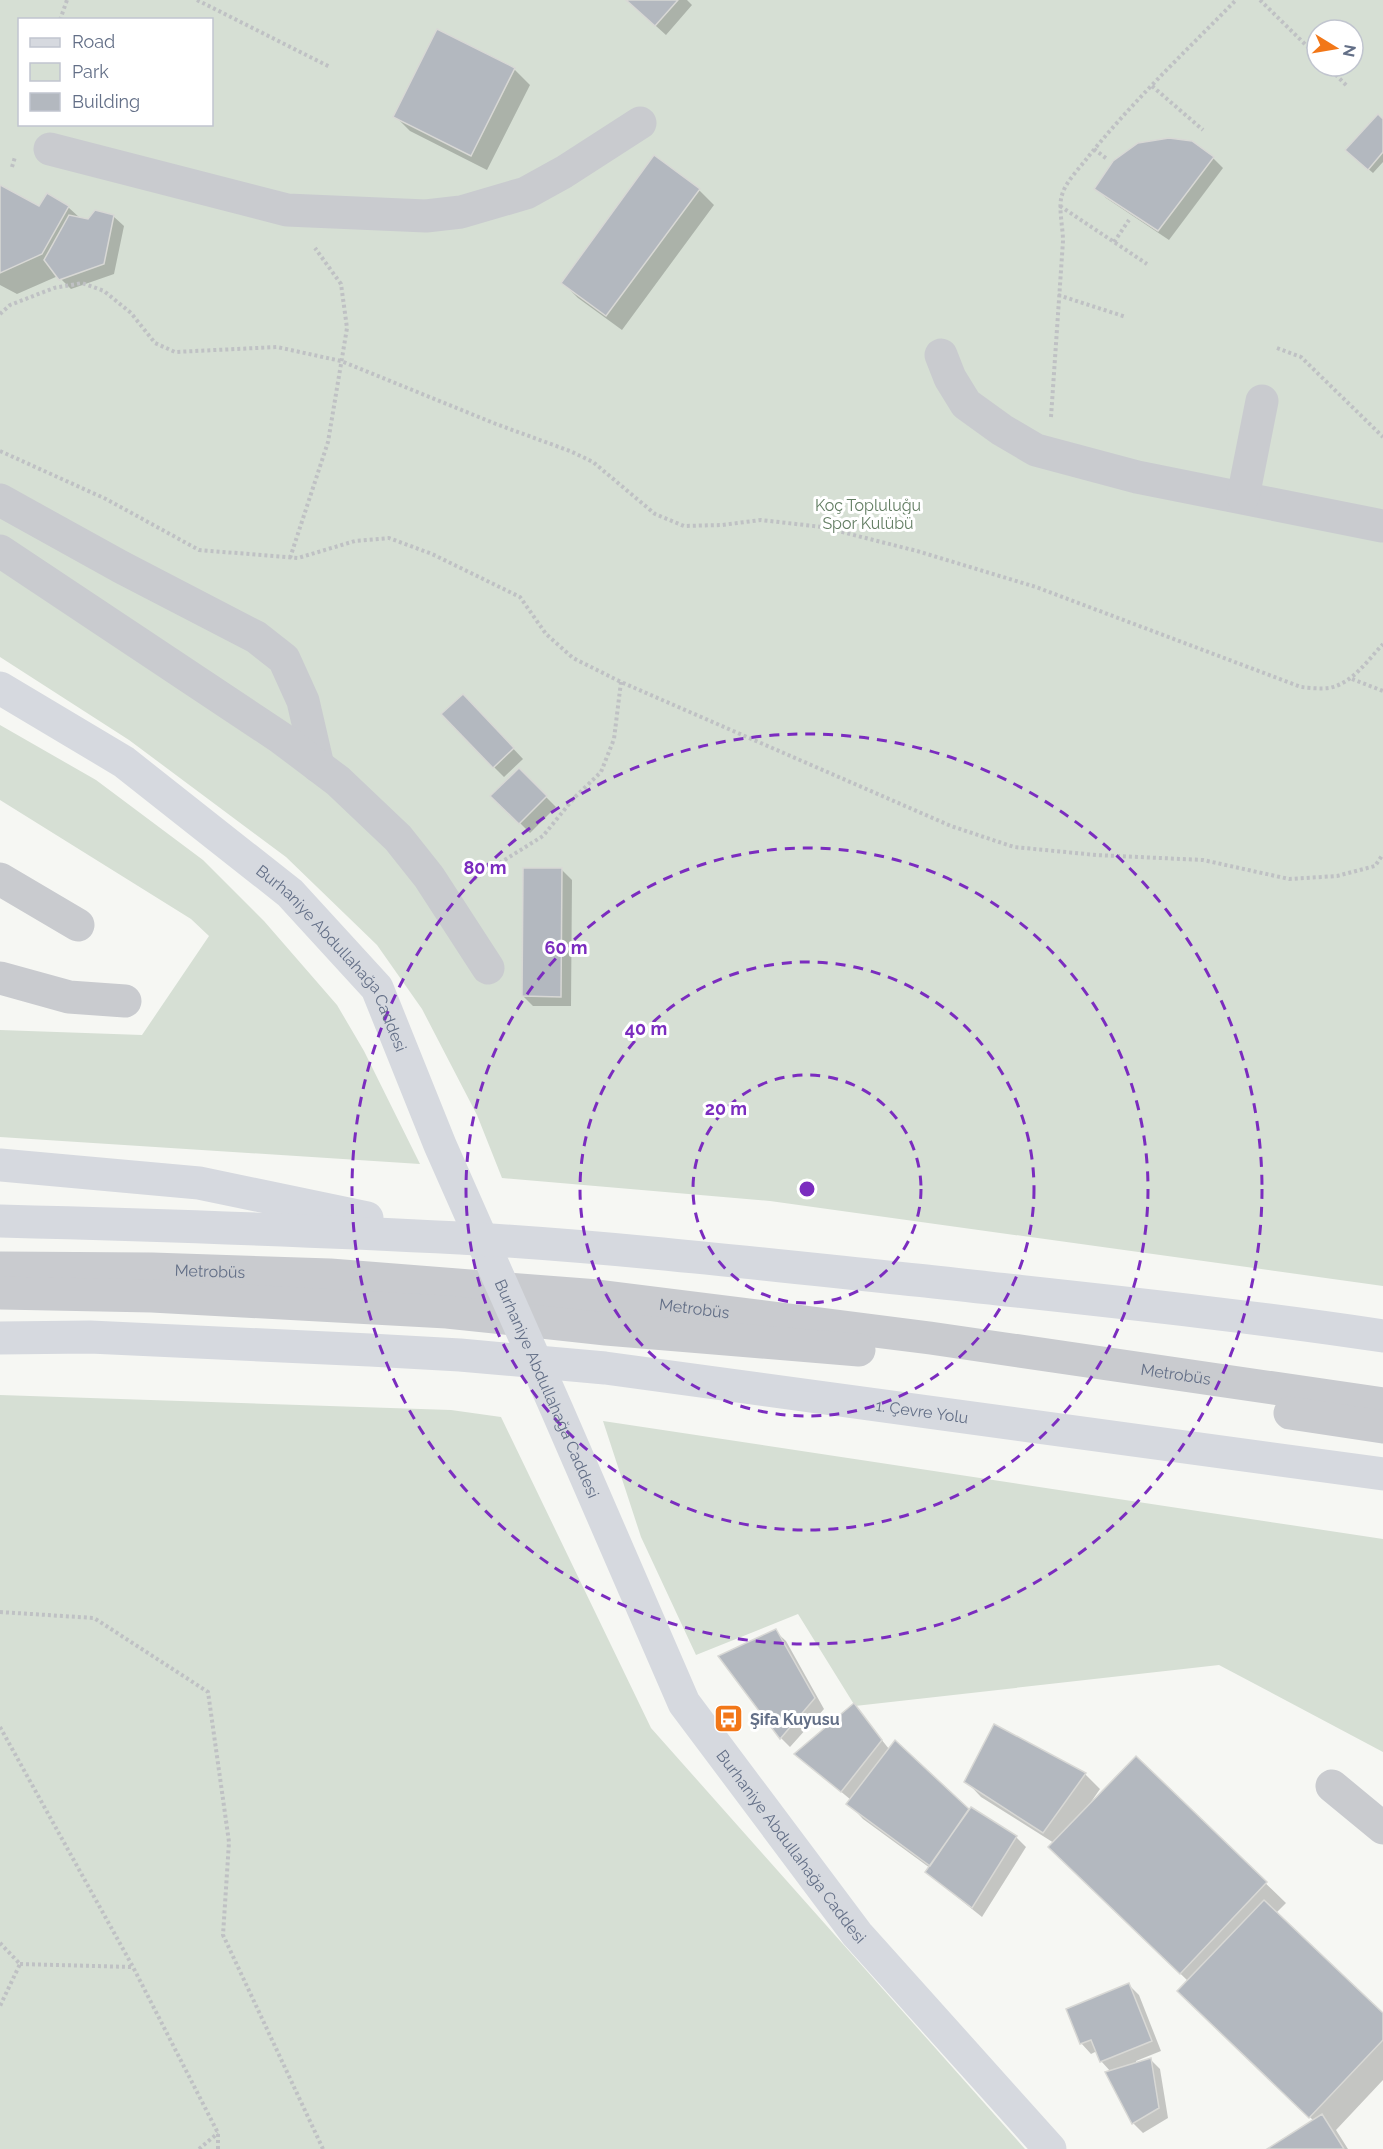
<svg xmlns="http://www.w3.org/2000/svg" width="1383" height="2149" font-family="Raleway,sans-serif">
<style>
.green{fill:#d6dfd4;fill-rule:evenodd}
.shadow{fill:#0003}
.building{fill:#b3b8bf;stroke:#d8d8d5;stroke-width:1.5}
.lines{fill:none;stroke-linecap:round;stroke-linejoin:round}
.path{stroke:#bfc1c4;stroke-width:4;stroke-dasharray:3 3;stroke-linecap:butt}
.minor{stroke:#c9cbcf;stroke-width:33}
.major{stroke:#d6d9df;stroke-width:33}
.highway{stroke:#d6d9df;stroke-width:33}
.ring{fill:none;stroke:#7b2cbf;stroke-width:3;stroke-dasharray:10 8}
.labels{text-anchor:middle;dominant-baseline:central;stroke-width:6;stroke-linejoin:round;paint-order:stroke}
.park-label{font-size:16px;fill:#627d62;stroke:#fff}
.street-label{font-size:16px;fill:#636f87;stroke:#fff}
.poi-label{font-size:16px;font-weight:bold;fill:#636f87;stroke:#fff;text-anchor:start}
.centre{fill:#7b2cbf;stroke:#fff;stroke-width:3}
.ring-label{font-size:18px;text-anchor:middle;font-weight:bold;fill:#7b2cbf;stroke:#fff;stroke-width:6;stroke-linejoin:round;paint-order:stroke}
</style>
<rect width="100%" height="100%" fill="#f6f7f3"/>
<path class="green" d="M0 0H1383V1286L770 1201 502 1178 477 1115 422 1009 377 945 286 857 129 740 0 657ZM20 20H212V124H20ZM1317 30H1353V66H1317Z
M0 725 96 780 203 860 264 921 337 1005 364 1051 420 1164 0 1137V1030L142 1035 209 936 191 919 0 800Z
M0 1395 451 1410 501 1417 651 1728 1025 2149H0Z
M603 1421 1383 1539V1752L1219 1665 855 1706 798 1614 696 1655 641 1537Z"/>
<path class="shadow" d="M627 0H687L692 5 666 35Z
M438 31 515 70 530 85 487 170 410 131 395 116Z
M1383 121V162L1373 173 1352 155Z
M1213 158 1223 168 1169 240 1106 198 1096 188Z
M0 187 39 208 68 207 80 218 89 220 113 216 124 226 114 274 71 289 58 276 17 294 0 285Z
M699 190 714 205 622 330 578 298 563 283Z
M473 706 523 759 504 777 494 767Z
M519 770 556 807 530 833 493 796Z
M562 870 572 880 571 1006H533L523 996Z
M775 1631 786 1641 824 1709 790 1747 781 1738Z
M854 1705 889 1749 895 1742 969 1812 1016 1837 1026 1847 982 1917 937 1881 927 1871 930 1868 863 1819 848 1803 851 1800 796 1754Z
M1136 1758 1286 1903 1276 1913 1383 2015V2080L1336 2130 1348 2149H1269L1314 2121 1198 2011 1188 1981 1070 1867 1054 1843 981 1797 966 1781 1085 1774 1100 1789 1091 1802 1092 1803Z
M1129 1985 1139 1995 1161 2051 1136 2061V2064L1150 2059 1160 2069 1168 2118 1143 2133 1133 2123 1111 2072 1101 2061 1097 2051 1091 2054 1081 2043Z"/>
<path class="building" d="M626 0H678L655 26Z
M437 29 515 68 471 156 393 117Z
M1378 114 1383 119V152L1368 170 1345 150Z
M1169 138 1192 141 1214 157 1158 231 1094 189 1113 161 1138 143Z
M654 155 700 189 606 316 561 283Z
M0 185 39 206 47 193 69 206 42 254 0 273Z
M95 210 114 215 104 264 59 280 44 260 69 215 88 219Z
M463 694 514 748 493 768 441 714Z
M519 768 547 796 519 824 490 796Z
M523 868H562L561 997 522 996Z
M776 1629 815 1698 780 1739 718 1656Z
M854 1703 882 1740 841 1792 794 1754Z
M994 1724 1086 1773 1043 1833 964 1782Z
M895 1740 969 1809 930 1866 846 1804Z
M1136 1756 1267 1882 1180 1974 1048 1847Z
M971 1807 1017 1836 972 1908 925 1872Z
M1264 1900 1383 2013V2040L1309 2118 1177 1991Z
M1129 1983 1152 2041 1100 2062 1091 2040 1080 2044 1066 2009Z
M1151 2058 1159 2108 1132 2124 1105 2072Z
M1322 2114 1344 2149H1267Z"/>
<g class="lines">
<path class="path" d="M197 0 330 67
M1260 0 1317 56
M60 20 67 0
M1327 66 1347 86
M1152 86 1203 130
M1094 149 1107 159
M12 167 15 157
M1060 206 1147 264
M1114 242 1129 220
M1058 295 1126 317
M0 314 10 305 54 288 82 283 104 291 131 313 155 343 175 352 277 347 341 361 496 424 570 451 593 462 655 514 684 526 722 525 761 520 822 527 917 551 1036 587 1301 687C1310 688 1321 689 1329 688 1353 683 1367 661 1383 644
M1277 348 1301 357 1383 437
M1051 417 1063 241C1063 227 1058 207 1062 195 1066 181 1079 169 1088 157 1133 101 1186 51 1236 0
M0 451 106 499 199 550 298 558 355 541 389 538 432 554 520 597 546 634 573 658 621 682 951 826 1014 847 1096 855 1203 860 1289 879 1337 876 1375 866 1383 854
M290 558 328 442 347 328 341 284 315 248
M1352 679 1383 691
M474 879 543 836 574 798 601 772 614 739 621 682
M0 1612 94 1618 208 1692 229 1842 223 1935 323 2149
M0 1727 133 1967 218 2133V2149
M0 1943 20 1964 0 2006
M20 1964 132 1967
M199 2149 218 2133"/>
<g class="minor">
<path d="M50 149 287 210 426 216 461 212 526 193 564 172 640 123"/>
<path d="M941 355 950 378 966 404 1002 430 1036 450 1137 477 1382 526"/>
<path d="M1243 497 1262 401"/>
<path d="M0 500 121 567 256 637 284 659 303 701 318 766"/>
<path d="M0 551 281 738 338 781 398 838 429 877 488 968"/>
<path d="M0 879 78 925"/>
<path d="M0 978 69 997 125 1001"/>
<path id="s1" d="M0 1268 152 1269 330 1275 598 1296 930 1338 1383 1404"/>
<path d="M0 1293 152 1296 447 1312 606 1329 859 1350"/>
<path d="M1290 1413 1383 1427"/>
<path d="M1332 1786 1383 1828"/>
</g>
<path class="major" id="s2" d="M0 688 124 762 290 893 377 988 440 1145 557 1410 684 1703 857 1934 1050 2149"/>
<g class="highway">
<path d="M0 1165 199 1183 367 1218"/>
<path d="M0 1221C153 1225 307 1230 460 1238 616 1247 771 1265 926 1281 1078 1298 1231 1313 1383 1336"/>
<path id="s3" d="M0 1338 90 1337 370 1350 460 1355 605 1368 1383 1474"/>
</g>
</g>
<g class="ring">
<circle cx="807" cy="1189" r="114"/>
<circle cx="807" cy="1189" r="227"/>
<circle cx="807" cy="1189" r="341"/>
<circle cx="807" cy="1189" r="455"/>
</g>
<defs>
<symbol id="bus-square" viewBox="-11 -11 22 22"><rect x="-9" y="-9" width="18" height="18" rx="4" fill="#f27718" stroke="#fff"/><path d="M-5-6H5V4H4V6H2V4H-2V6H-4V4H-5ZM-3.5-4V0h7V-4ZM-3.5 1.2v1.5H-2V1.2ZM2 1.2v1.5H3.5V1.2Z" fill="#fff"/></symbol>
</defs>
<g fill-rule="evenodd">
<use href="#bus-square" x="712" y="1702" width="33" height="33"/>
</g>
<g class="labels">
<g class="park-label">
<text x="868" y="505">Koç Topluluğu<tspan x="868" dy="18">Spor Kulübü</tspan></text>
</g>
<g class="street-label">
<text stroke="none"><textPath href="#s2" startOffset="434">Burhaniye Abdullahağa Caddesi</textPath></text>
<text stroke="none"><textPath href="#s1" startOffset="210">Metrobüs</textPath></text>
<text stroke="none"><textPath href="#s1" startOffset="696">Metrobüs</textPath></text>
<text stroke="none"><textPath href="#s1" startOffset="1182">Metrobüs</textPath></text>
<text stroke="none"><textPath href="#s2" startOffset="920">Burhaniye Abdullahağa Caddesi</textPath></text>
<text stroke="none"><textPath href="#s3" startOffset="926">1. Çevre Yolu</textPath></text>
<text stroke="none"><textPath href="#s2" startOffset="1442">Burhaniye Abdullahağa Caddesi</textPath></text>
</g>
<g class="poi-label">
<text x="750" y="1719">Şifa Kuyusu</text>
</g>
</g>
<circle cx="807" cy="1189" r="9" class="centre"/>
<g class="ring-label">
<text x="485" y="874">80 m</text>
<text x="566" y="954">60 m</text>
<text x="646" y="1035">40 m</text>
<text x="726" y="1115">20 m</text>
</g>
<rect x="18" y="18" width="195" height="108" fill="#ffffff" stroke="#c1c5cf" stroke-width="1.5"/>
<rect x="30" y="38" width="30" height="9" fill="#d6d9df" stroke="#c1c5cf" stroke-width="1.5"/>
<text x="72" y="48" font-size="18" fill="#636f87">Road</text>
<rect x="30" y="63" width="30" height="18" fill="#d6dfd4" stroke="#c1c5cf" stroke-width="1.5"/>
<text x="72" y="78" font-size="18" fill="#636f87">Park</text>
<rect x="30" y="93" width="30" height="18" fill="#b3b8bf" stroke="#c1c5cf" stroke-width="1.5"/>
<text x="72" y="108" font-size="18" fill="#636f87">Building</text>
<g transform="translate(1335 48) rotate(101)"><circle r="28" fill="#ffffff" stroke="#c1c5cf" stroke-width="1.5"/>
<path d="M0-4.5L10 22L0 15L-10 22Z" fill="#f27718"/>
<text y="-9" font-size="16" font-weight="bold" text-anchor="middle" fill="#636f87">N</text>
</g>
</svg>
